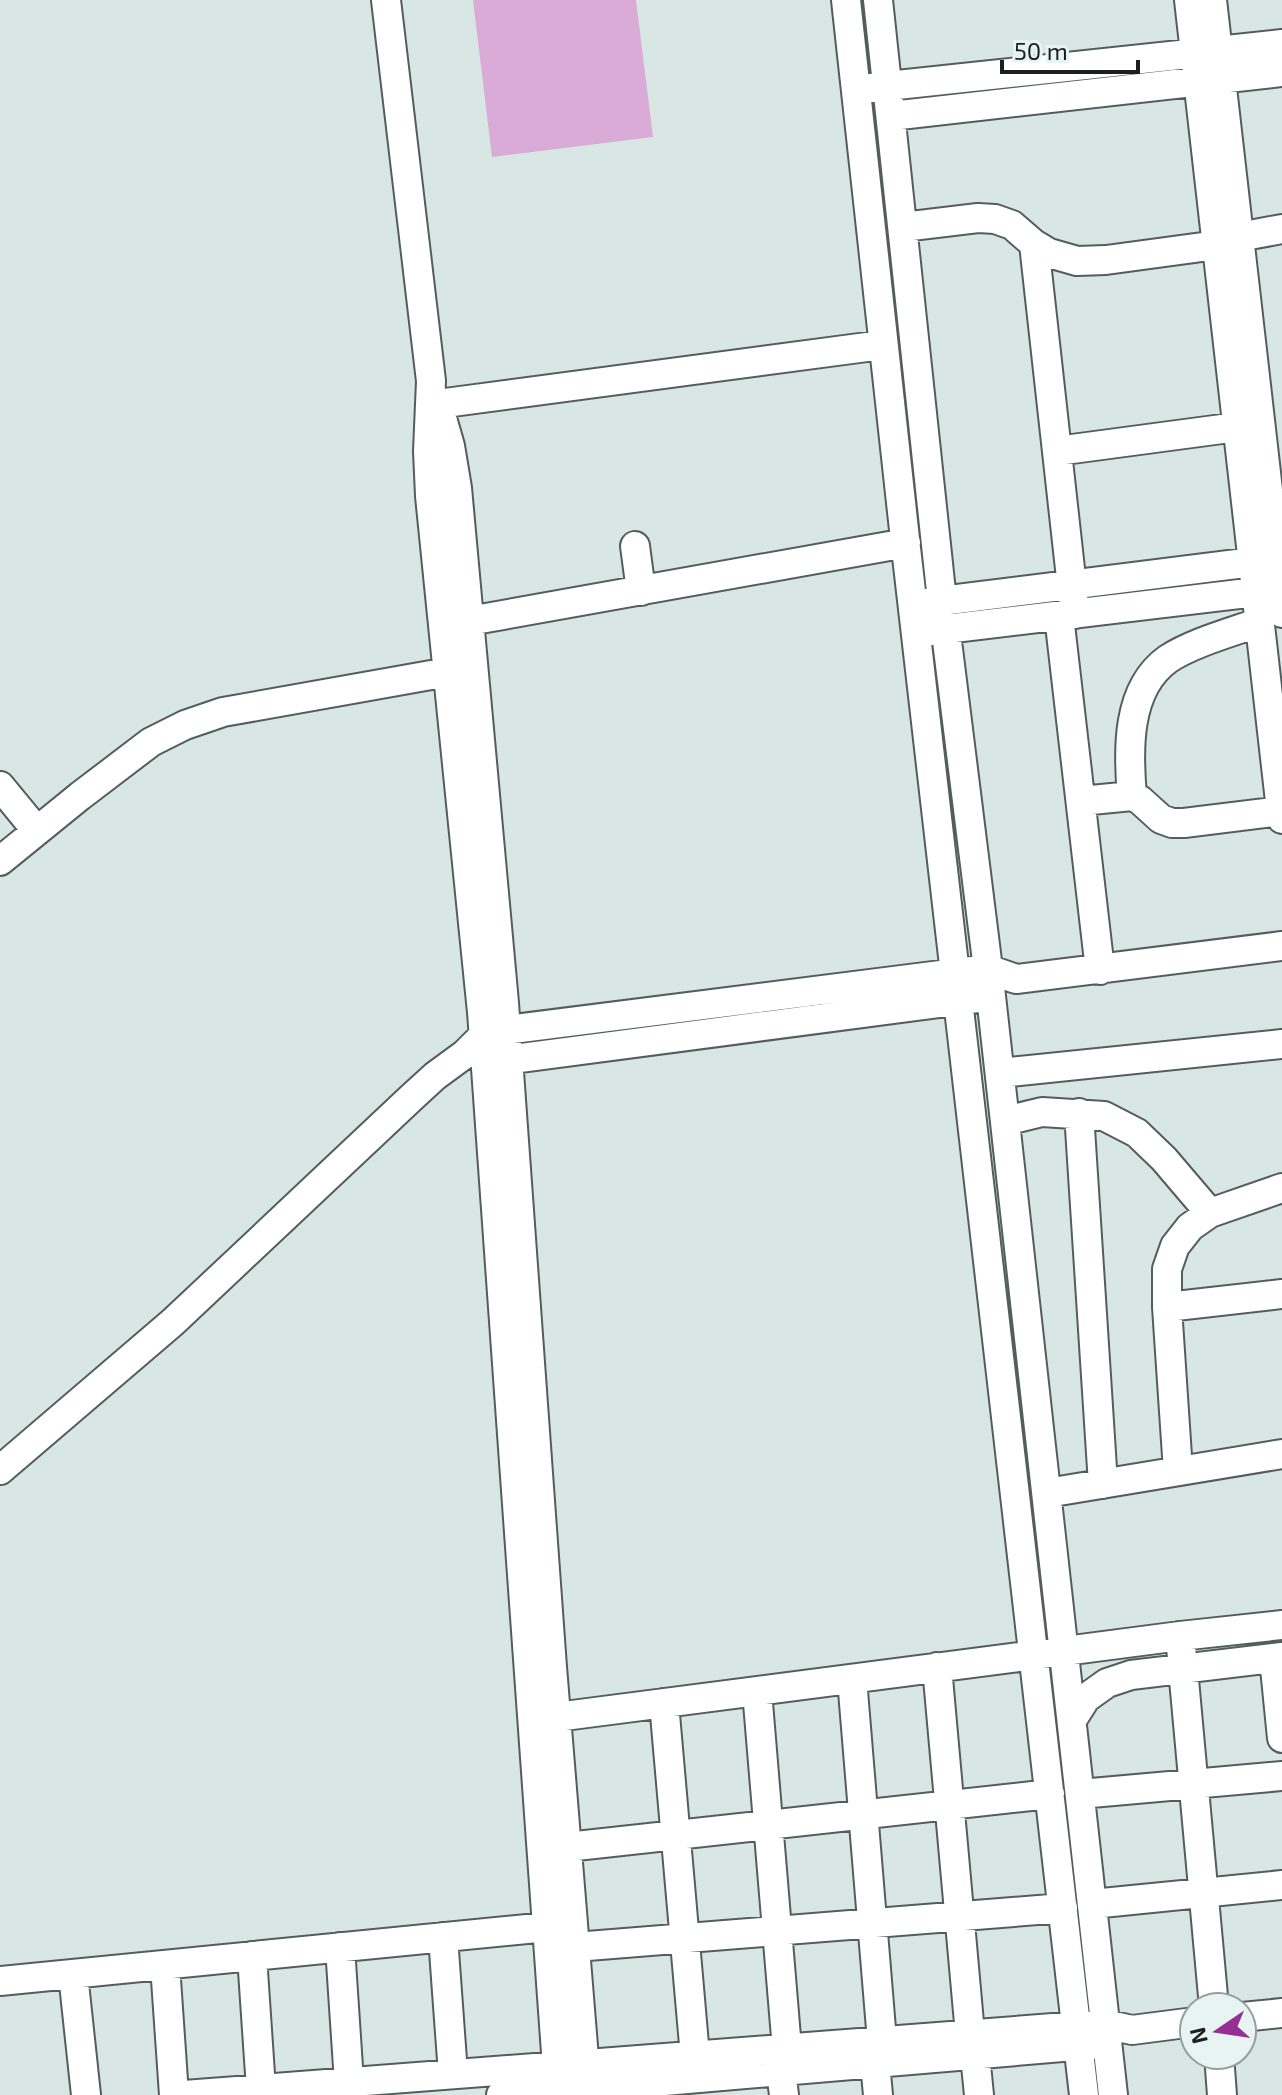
<svg xmlns="http://www.w3.org/2000/svg" width="1282" height="2095" font-family="'Exo 2',sans-serif">
<style>
.green{fill:#daabd6}
.lines{fill:none;stroke-linecap:round;stroke-linejoin:round}
.minor-casing{stroke:#535e5c;stroke-width:32}
.minor{stroke:#fff;stroke-width:28}
</style>
<rect width="100%" height="100%" fill="#d9e7e4"/>
<path class="green" d="M473 0H636L653 137 492 157Z"/>
<g class="lines">
<defs>
<path id="minor" d="M386 0 431 381 428 451 430 496 482 1012 559 2095
M846 0C920 699 1005 1397 1084 2095
M878 0 942 601 988 969 1113 2095
M1189 0 1282 819
M1212 0 1282 613
M869 88 1282 44
M891 116 1282 72
M903 227 978 218 995 219 1012 225 1034 244 1049 253 1077 261 1106 260 1217 245
M1239 237 1282 229
M1034 244 1075 614
M438 404 450 446 457 488 504 1003 552 1667 587 2095
M430 405 882 345
M1057 451 1237 427
M635 546 641 591
M925 603 1269 560
M1059 616 1100 970
M469 621 906 543
M929 631 1273 590
M0 786 37 831
M1132 796C1128 751 1126 689 1168 659 1192 643 1232 632 1260 622
M1081 801 1132 796 1140 800 1161 819 1172 823H1184L1281 811
M0 861 80 796 151 742 185 725 223 712 448 672
M490 1062 977 998
M1000 1073 1282 1044
M1079 1113 1103 1484
M1005 1121 1042 1112 1104 1116 1137 1133 1164 1159 1210 1213
M1167 1307 1282 1294
M0 1470 173 1322 411 1098 435 1076 465 1054 484 1035 506 1030 988 969 1016 979 1282 946
M1178 1471 1167 1307V1269L1175 1246 1190 1227 1210 1213 1282 1188
M1047 1493 1282 1454
M1180 1636 1214 2007
M1274 1658 1282 1738
M937 1667 970 2034
M852 1679 882 2041
M757 1691 787 2049
M664 1703 695 2056
M541 1719 1180 1636 1282 1625
M1072 1720 1086 1698 1107 1683 1131 1675 1282 1657
M1080 1794 1282 1776
M567 1847 1050 1794
M1092 1904 1282 1885
M443 1937 453 2074
M340 1947 349 2082
M575 1947 1063 1908
M252 1956 261 2089
M165 1965 174 2095
M73 1974 86 2095
M0 1981 547 1927
M1242 2017 1282 2013
M975 2055 979 2095
M1219 2055 1222 2095
M875 2063 878 2095
M781 2071 784 2095
M184 2095 1105 2024 1132 2030 1194 2022
M501 2095 1098 2044"/>
</defs>
<use href="#minor" class="minor-casing"/>
<use href="#minor" class="minor"/>
</g>
<g transform="translate(1218 2031) rotate(257)"><circle r="38" fill="#e7f4f1" stroke="#959f9d" stroke-width="2"/>
<path d="M0-6L14 30L0 20L-14 30Z" fill="#962f94"/>
<text y="-12" font-size="22" font-weight="bold" text-anchor="middle" fill="#1b201f">N</text>
</g>
<path d="M1002 60v12h136v-12" fill="none" stroke="#1b201f" stroke-width="4"/>
<text x="1014" y="60" font-size="24" fill="#1b201f" stroke="#e7f4f1" stroke-width="6" paint-order="stroke">50 m</text>
</svg>
